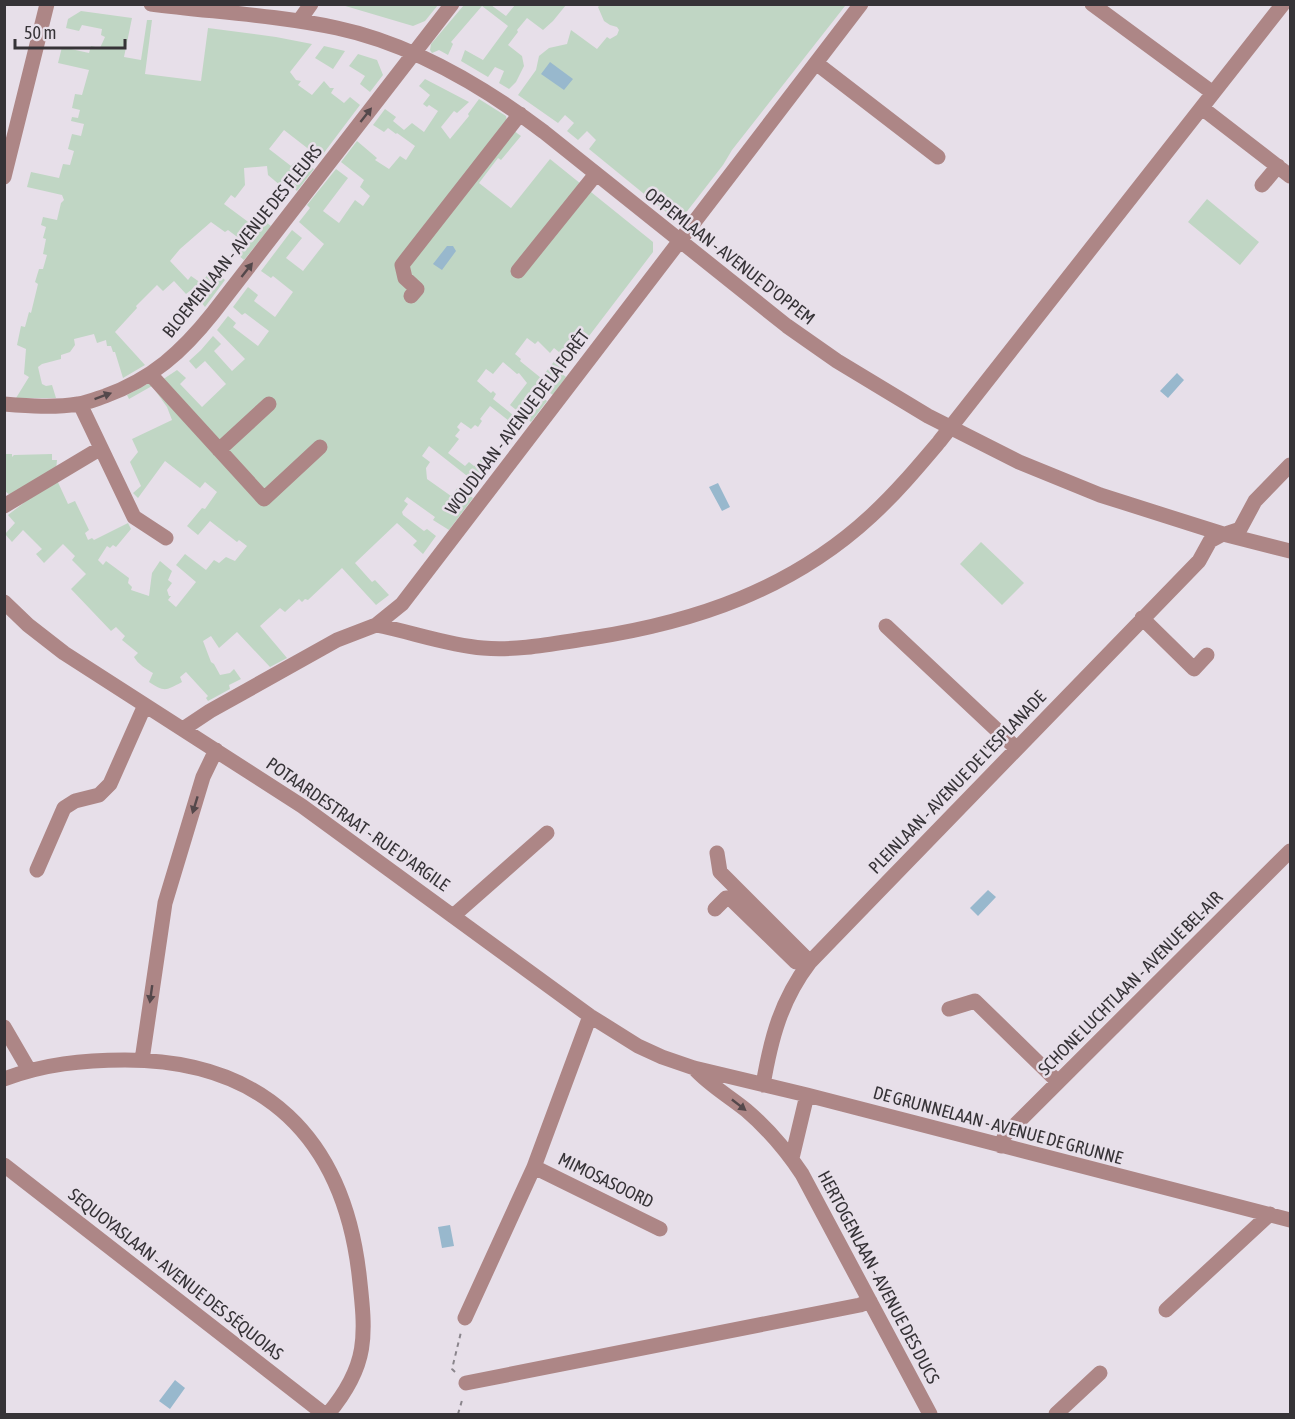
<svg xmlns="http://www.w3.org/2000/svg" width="1295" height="1419" font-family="'Asap Condensed',sans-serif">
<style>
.green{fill:#c0d6c4}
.water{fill:#98b8cd}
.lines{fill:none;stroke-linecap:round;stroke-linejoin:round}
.path{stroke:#8a858c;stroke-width:2;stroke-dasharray:4.5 4.5;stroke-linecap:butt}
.minor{stroke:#ad8686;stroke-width:15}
.oneway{fill:#54484b}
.labels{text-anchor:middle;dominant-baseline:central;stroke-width:5;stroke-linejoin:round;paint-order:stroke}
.street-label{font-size:18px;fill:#363337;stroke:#e7dfe9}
</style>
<rect width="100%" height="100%" fill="#e7dfe9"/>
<path class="green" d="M843 4 845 6 732 150 723 165 681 219 676 220 589 149 596 140 587 131 578 140 567 131 574 123 565 115 558 123 518 95 536 70 539 56 549 48 567 44 571 30 597 49 607 37 610 39 617 35 619 30 617 27 610 25 604 21 598 7 600 5Z
M342 5H438L425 21 413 26Z
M464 5H491L506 16 515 5H566L553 21 543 30 527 18 517 30 518 32 508 45 522 56 524 66 516 82 509 89 499 83 504 71 495 67 488 77 461 61 465 50 483 60 508 26 482 6 451 42 453 44 448 55 439 50 432 53 430 50 431 44Z
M81 11 132 18 124 57 141 60 147 20H152L145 74 201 81 208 28 276 37 312 44 290 72 296 80 301 81 298 85 312 95 324 81 330 88H334L331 93 344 103 350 97 360 105 320 158 284 130 269 149 291 166 295 162H304L314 169 297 191 285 181 281 186 268 175 267 166 244 168 245 185 235 198 231 195 224 204 251 224 258 216 271 226 244 260 232 250 240 239 228 230 225 232 211 222 180 249 170 261 188 280 191 276 201 283 209 273 211 275 214 271 225 280 205 307 191 290 186 294 174 281 163 291 157 285 136 306 137 308 115 332 145 365 123 378 115 352H113L111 346H107L106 340 97 343 94 334 74 339 75 345 70 352 61 355V359L42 364 38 367 42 384 46 386 52 385 56 398H16L29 377 24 374 26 349 17 345 21 326 25 327 29 312 31 313 38 284 35 282 39 269H43L47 255 43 254 46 239 43 238 46 227 41 225 43 217 57 220 61 203 64 200 62 195 27 187 31 172 59 178 63 164 70 165 74 151 68 149 72 134 81 136 84 124 71 121 72 117 78 118 80 110 72 108 75 94 82 95 89 70 58 63 62 47 89 53 91 46 100 48 105 37 101 35 102 29 82 25 79 31 66 28 68 19Z
M324 46 345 51 333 69 315 58Z
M358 54 377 60 383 75 370 92 360 84 365 76 349 66Z
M425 79 469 102 457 113 454 111 441 127 450 139 469 116 468 114 479 99 506 116C507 125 514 131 521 136L501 160 498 158 479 183 511 208 550 159 653 242V252L570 361 554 348 550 353 538 341 535 344 527 338 515 354 521 359 520 361 541 378 556 359 566 366 561 373 566 377 553 395 547 391 542 397 547 401 531 422 510 405 527 383 519 373 517 374 503 362 493 374 486 369 477 381 491 393 493 391 496 394 493 399 523 423 518 428 490 406 480 419 482 421 478 427 475 425 471 429 461 422 457 427 460 430 455 436 459 439 448 453 465 466 469 462 474 466 478 464 482 456 491 465 476 483 429 446 422 456 430 462 426 468 427 479 451 496 458 487 473 498 449 530 433 520 435 517 407 497 404 501 408 504 402 512 403 515 424 531 427 529 436 536 423 554 413 545 417 541 397 523 355 563 372 582 375 580 389 595 376 605 342 568 308 600 305 599 302 602 299 599 285 612 280 608 260 626 287 658 270 667 237 632 219 648 211 636 203 641 211 662 214 664 220 675 230 673 234 669 241 679 229 685 230 689 208 701 206 698 208 696 186 672 180 677 182 682C165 691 165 692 149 682L153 673C146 669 138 664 134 657L138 653 122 640 125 636 116 627 111 631 71 589 86 574 72 560 75 556 63 544 44 563 36 554 42 549 23 530 12 542 5 534 15 523 8 515 56 478 68 504 75 501 89 530 85 533 88 540 92 538 94 540 128 523 131 529 116 547 113 545 110 548 107 546 98 560 103 565 106 561 129 578 128 583 132 587 131 590 149 596 152 573 160 561 172 571 168 580 172 583 167 590 169 596H171L168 600 176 607 196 582 176 565 185 554 206 570 214 560 219 563 226 557 235 561 247 546 239 540 237 542 210 521 198 535 187 526 202 508 205 509 217 492 205 482 200 488 165 461 138 498 133 493 141 486 130 462 138 452 132 439 172 420 167 407 152 386 129 399 127 395 153 381 156 384 177 370 186 378 180 384 202 407 226 384 205 361 196 369 189 361 201 350 213 336 221 344 214 351 232 371 245 359 217 330 228 316 236 323 233 327 258 346 269 331 245 313 242 315 233 307 248 287 258 295 254 301 275 317 293 292 273 276 271 278 261 271 292 230 302 238 286 258 303 271 324 244 299 222 310 208 307 205 336 169 348 178 323 211 339 223 355 200 363 206 370 196 360 187 364 180 341 162 357 141 377 158 375 160 389 169 400 156 406 160 415 146 397 133 396 134 388 128 384 132 373 125 385 109 396 117 393 121 404 130 412 123 424 132 438 111 429 105 427 107 423 104 430 95 419 86Z
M1207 199 1259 242 1240 265 1188 222Z
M4 454H12V457L14 455 52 454V460H57L56 470 11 496 5 491Z
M981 542 1024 583 1002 605 960 564Z"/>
<path class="water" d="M550 62 573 79 564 90 541 74Z
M447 246H453L456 251 442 270 433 264Z
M1177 373 1184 380 1168 398 1160 391Z
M718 483 730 507 722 511 709 487Z
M988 890 996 897 978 916 970 908Z
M450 1225 454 1246 442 1248 438 1227Z
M175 1380 185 1388 170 1409 159 1401Z"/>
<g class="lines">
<path class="path" d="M455 1372 452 1369 461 1332
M458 1414 463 1397"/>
<path class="minor" d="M151 4C213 12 276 15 337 28 412 44 483 86 544 132L787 326 837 361 928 416 1019 462 1100 495 1223 534 1290 551
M1092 4 1213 93
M299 21 311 4
M816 63 938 157
M1202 108 1290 176
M4 177 47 4
M1262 185 1278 166
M518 271 596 174
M411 296 417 289 405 278 402 265 520 114
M150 374 264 499 320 447
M4 404C29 406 54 408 78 404 87 403 96 399 105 396 152 379 182 352 213 313L452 4
M80 404 134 517 166 538
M219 450 269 404
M4 506 101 448
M1225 534 1240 529 1255 501 1290 465
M4 602 28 625 64 653 302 806 590 1016 638 1046 662 1057 694 1068 807 1095 1290 1220
M1142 618 1194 669 1207 655
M376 625C412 632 447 645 483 648 519 651 556 643 591 638 696 622 792 589 871 516 896 493 917 468 939 442L1283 4
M886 626 1016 748
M183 729 210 711 337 640 376 625 402 604 861 4
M717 853 720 872 810 962
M37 870 64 808 75 801 99 795 110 784 145 705
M715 909 726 898H730L796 962
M453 916 547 833
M949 1009 975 1001 1058 1082
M4 1027 29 1070
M142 1060 165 903 203 777 216 750
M694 1068C709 1085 729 1096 746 1110 767 1128 786 1150 802 1174L930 1414
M4 1079C44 1064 83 1060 125 1060 264 1060 343 1138 359 1274 366 1336 369 1365 328 1414
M763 1085C771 1038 781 1000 810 962L1199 561 1210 541 1223 534
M1001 1146 1005 1135 1290 851
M792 1158 807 1095
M4 1165 324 1414
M534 1167 660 1229
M1166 1310 1270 1214
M465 1318 534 1167 590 1016
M466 1383 860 1305 870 1301
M1056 1414 1100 1373"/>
</g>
<defs><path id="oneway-solid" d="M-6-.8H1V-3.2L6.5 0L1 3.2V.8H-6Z" transform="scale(1.5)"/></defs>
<g class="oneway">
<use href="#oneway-solid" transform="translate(366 115) rotate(-52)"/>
<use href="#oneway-solid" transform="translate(247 270) rotate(-52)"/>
<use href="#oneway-solid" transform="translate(103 396) rotate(-20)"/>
<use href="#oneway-solid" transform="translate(195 805) rotate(107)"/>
<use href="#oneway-solid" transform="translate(151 994) rotate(98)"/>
<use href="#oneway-solid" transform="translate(739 1105) rotate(38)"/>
</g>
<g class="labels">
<g class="street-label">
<text transform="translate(242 241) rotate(-51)">BLOEMENLAAN - AVENUE DES FLEURS</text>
<text transform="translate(730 256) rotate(38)">OPPEMLAAN - AVENUE D'OPPEM</text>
<text transform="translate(517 422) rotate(-53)">WOUDLAAN - AVENUE DE LA FORÊT</text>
<text transform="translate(957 782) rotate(-46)">PLEINLAAN - AVENUE DE L'ESPLANADE</text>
<text transform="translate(358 824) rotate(35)">POTAARDESTRAAT - RUE D'ARGILE</text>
<text transform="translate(1130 983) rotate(-45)">SCHONE LUCHTLAAN - AVENUE BEL-AIR</text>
<text transform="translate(998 1125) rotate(15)">DE GRUNNELAAN - AVENUE DE GRUNNE</text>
<text transform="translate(606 1180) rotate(26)">MIMOSASOORD</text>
<text transform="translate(176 1274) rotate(38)">SEQUOYASLAAN - AVENUE DES SÉQUOIAS</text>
<text transform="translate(879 1277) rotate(62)">HERTOGENLAAN - AVENUE DES DUCS</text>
</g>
</g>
<rect width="1295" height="1419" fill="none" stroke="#363337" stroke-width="12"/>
<path d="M15 39v9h110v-9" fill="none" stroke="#363337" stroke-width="3"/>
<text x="24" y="39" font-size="18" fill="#363337" stroke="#e7dfe9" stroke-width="4.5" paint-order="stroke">50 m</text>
</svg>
